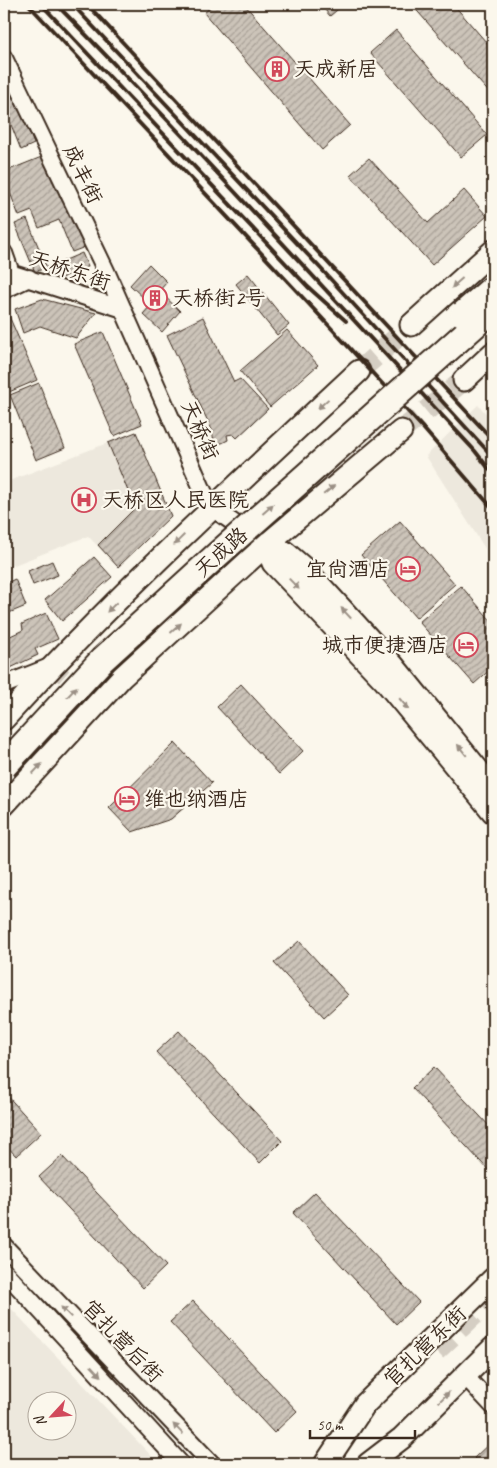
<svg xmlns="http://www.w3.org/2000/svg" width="497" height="1468" font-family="Caveat,'LXGW WenKai TC',sans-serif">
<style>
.built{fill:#ede8dd;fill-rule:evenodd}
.building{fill:url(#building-hatch);stroke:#3b2a1e}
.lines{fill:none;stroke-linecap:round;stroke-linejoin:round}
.minor-tunnel{stroke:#d5cec3;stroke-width:16;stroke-dasharray:16 8;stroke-linecap:butt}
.major-tunnel{stroke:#d5cec3;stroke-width:21;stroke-dasharray:21 11;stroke-linecap:butt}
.minor-casing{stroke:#3b2a1e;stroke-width:20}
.major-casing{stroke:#3b2a1e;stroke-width:25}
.minor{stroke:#fbf7ec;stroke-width:16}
.major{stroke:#fbf7ec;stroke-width:21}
.rail{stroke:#3b2a1e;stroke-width:4}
.highway-bridge-casing{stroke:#3b2a1e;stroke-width:29;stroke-linecap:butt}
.highway-bridge{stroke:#fbf7ec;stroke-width:25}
.oneway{fill:#9b9085}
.labels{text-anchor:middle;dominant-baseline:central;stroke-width:4.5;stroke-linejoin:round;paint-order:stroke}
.poi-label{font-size:21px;fill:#3b2a1e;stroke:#fbf7ec;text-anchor:start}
.street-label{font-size:21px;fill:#3b2a1e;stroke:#fbf7ec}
</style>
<defs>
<pattern id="building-hatch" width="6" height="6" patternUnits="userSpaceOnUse" patternTransform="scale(1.25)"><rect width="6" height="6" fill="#ccc4b9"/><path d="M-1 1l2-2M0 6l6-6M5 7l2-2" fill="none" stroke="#a79f96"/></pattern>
</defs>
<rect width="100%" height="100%" fill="#fbf7ec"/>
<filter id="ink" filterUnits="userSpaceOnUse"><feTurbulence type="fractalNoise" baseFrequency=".02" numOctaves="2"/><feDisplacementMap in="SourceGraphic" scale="10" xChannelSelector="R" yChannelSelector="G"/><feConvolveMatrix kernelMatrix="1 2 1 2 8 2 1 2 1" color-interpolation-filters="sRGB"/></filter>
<g filter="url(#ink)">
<path class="built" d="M478 405 493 421V561L426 456Z
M136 432 171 516 118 567 88 536 4 569V483Z
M4 1301 159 1464H4ZM38 1400H68V1430H38Z"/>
<path class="building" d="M214 4H244L350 125 322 150 204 13Z
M320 4H344L330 16Z
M411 4H453L493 50V97Z
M396 30 487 135 461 157 370 53Z
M4 69 34 144 21 150 4 107Z
M4 135 10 151 4 153Z
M49 154 85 247 72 252 59 220 39 228 32 211 19 216 4 177V172Z
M369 158 428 223 464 190 487 216 432 265 350 175Z
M27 219 47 268 82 253 88 267 51 282 45 268 35 272 15 224Z
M149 264 167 282 159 291 180 311 162 332 143 314 151 305 130 285Z
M248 274 289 325 277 335 236 284Z
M42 299 96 313 76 338 40 326 23 333 15 309Z
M5 307 37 380 9 392 4 379V308Z
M203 317 234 382 240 379 268 409 237 438 233 434 227 435 228 440 222 443 214 442 212 430 167 335Z
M287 330 318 365 270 407 240 371Z
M103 332 142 424 114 436 74 344Z
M39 383 65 448 36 460 10 395Z
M136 432 171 516 118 567 98 545 135 508 108 443Z
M400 521 455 584 416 618 361 555Z
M94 557 112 577 62 621 45 600Z
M52 561 58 575 33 585 28 571Z
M15 579 26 606 4 615V584Z
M461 586 493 623V667L474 684 419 622Z
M46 613 58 639 35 649 38 655 4 671V639L23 630 22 624Z
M241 684 303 751 279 774 217 707Z
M175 743 212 783 171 819 132 832 109 808Z
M299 941 348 995 324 1017 274 963Z
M179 1031 282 1141 260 1163 156 1052Z
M434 1067 493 1130V1175L412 1088Z
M4 1092 41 1133 16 1156 4 1143Z
M62 1156 166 1266 143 1288 39 1177Z
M315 1192 419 1302 396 1324 293 1213Z
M193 1301 297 1411 274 1433 170 1322Z
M493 1440V1464H480L474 1458Z"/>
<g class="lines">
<path class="minor-tunnel" d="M52 666 96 704"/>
<path class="major-tunnel" d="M359 371 411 325
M401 431 464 380
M436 1351 493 1297"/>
<defs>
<path id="minor" d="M4 58 106 271 208 502 212 508 266 545
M4 253 11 273
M4 271 123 309
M4 290 29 278
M4 685 52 666
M4 1246 212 1464
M4 1271 181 1464
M465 1376 493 1406"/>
<path id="major" d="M411 325 493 251
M464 380 493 353
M266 545 273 563 385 681 493 812
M266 545 285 552 306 570 393 665 493 788
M4 719C115 596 238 484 359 371
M4 805 122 677 266 545 401 431
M325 1464 365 1404 493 1279
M368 1464 402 1438 493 1348"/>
</defs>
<use href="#minor" class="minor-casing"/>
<use href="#major" class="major-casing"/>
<use href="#minor" class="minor"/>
<use href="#major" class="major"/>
<path class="rail" d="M28 4 321 317 423 428 493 509
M41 4 308 287 346 321
M56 4C199 150 336 302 475 451L493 474
M72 4 324 272 493 457
M87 4 493 440"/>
<defs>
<path id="highway-bridge" d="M463 314 493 288
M4 766 102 660 217 555 493 309"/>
</defs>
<use href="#highway-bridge" class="highway-bridge-casing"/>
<use href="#highway-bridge" class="highway-bridge"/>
</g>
<defs><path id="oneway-solid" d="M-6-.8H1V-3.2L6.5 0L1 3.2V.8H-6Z" transform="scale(1.25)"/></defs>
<g class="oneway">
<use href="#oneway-solid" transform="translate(457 283) rotate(138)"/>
<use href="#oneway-solid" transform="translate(323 404) rotate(137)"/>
<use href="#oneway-solid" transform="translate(329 490) rotate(-39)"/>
<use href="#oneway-solid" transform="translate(268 509) rotate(-42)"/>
<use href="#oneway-solid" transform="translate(179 540) rotate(135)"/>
<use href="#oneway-solid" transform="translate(294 584) rotate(46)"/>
<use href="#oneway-solid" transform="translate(112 607) rotate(135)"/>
<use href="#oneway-solid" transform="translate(346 613) rotate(-133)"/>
<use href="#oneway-solid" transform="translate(176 628) rotate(-42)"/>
<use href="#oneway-solid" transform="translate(72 692) rotate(-47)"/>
<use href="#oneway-solid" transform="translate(404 704) rotate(50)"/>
<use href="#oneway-solid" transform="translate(462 750) rotate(-129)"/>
<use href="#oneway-solid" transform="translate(37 769) rotate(-47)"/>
<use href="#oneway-solid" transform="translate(66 1312) rotate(-134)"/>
<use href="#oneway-solid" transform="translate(96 1371) rotate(47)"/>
<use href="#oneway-solid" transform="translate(444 1397) rotate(-44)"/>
<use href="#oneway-solid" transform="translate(178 1429) rotate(-134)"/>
</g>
</g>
<defs>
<symbol id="building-ring" viewBox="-11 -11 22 22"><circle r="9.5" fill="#fbf7ec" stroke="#d1495b" stroke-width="1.5"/><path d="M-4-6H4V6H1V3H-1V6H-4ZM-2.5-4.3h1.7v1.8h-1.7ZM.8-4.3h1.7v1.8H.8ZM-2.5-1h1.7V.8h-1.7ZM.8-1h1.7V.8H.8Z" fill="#d1495b"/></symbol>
<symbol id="hospital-ring" viewBox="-11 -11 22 22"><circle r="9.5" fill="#fbf7ec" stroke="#d1495b" stroke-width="1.5"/><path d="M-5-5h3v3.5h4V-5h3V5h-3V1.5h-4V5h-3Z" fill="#d1495b"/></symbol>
<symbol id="hotel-ring" viewBox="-11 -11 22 22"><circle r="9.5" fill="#fbf7ec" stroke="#d1495b" stroke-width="1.5"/><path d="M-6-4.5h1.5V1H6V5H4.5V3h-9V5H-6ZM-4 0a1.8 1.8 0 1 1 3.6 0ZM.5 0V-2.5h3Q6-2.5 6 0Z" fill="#d1495b"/></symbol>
</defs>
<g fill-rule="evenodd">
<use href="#building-ring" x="263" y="55" width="28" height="28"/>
<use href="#building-ring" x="141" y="284" width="28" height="28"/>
<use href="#hospital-ring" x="70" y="486" width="28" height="28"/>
<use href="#hotel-ring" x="394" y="555" width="28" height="28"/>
<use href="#hotel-ring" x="452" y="631" width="28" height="28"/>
<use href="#hotel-ring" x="113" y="785" width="28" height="28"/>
</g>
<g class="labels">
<g class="poi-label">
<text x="294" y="69">天成新居</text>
<text x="172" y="298">天桥街2号</text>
<text x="102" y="500">天桥区人民医院</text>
<text x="390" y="569" text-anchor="end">宜尚酒店</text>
<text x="448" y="645" text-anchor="end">城市便捷酒店</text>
<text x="144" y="799">维也纳酒店</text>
</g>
<g class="street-label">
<text transform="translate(83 174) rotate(64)">成丰街</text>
<text transform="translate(70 270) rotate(18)">天桥东街</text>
<text transform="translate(200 430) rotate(66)">天桥街</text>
<text transform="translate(221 552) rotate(-42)">天成路</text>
<text transform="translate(123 1341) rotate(46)">官扎营后街</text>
<text transform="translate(425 1346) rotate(-44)">官扎营东街</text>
</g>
</g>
<rect width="497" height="1468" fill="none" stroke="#fbf7ec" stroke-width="20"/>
<rect x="10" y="10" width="477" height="1448" fill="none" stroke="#3b2a1e" stroke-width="2" filter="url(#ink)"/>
<g transform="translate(52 1416) rotate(244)"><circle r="24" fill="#fbf7ec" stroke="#aea59a"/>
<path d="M0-4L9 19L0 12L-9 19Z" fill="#d1495b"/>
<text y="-8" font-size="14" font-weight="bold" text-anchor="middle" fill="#3b2a1e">N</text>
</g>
<path d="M310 1430v8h105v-8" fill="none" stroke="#3b2a1e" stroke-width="2.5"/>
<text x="317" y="1430" font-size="15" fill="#3b2a1e" stroke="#fbf7ec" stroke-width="4" paint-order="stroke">50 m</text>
</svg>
